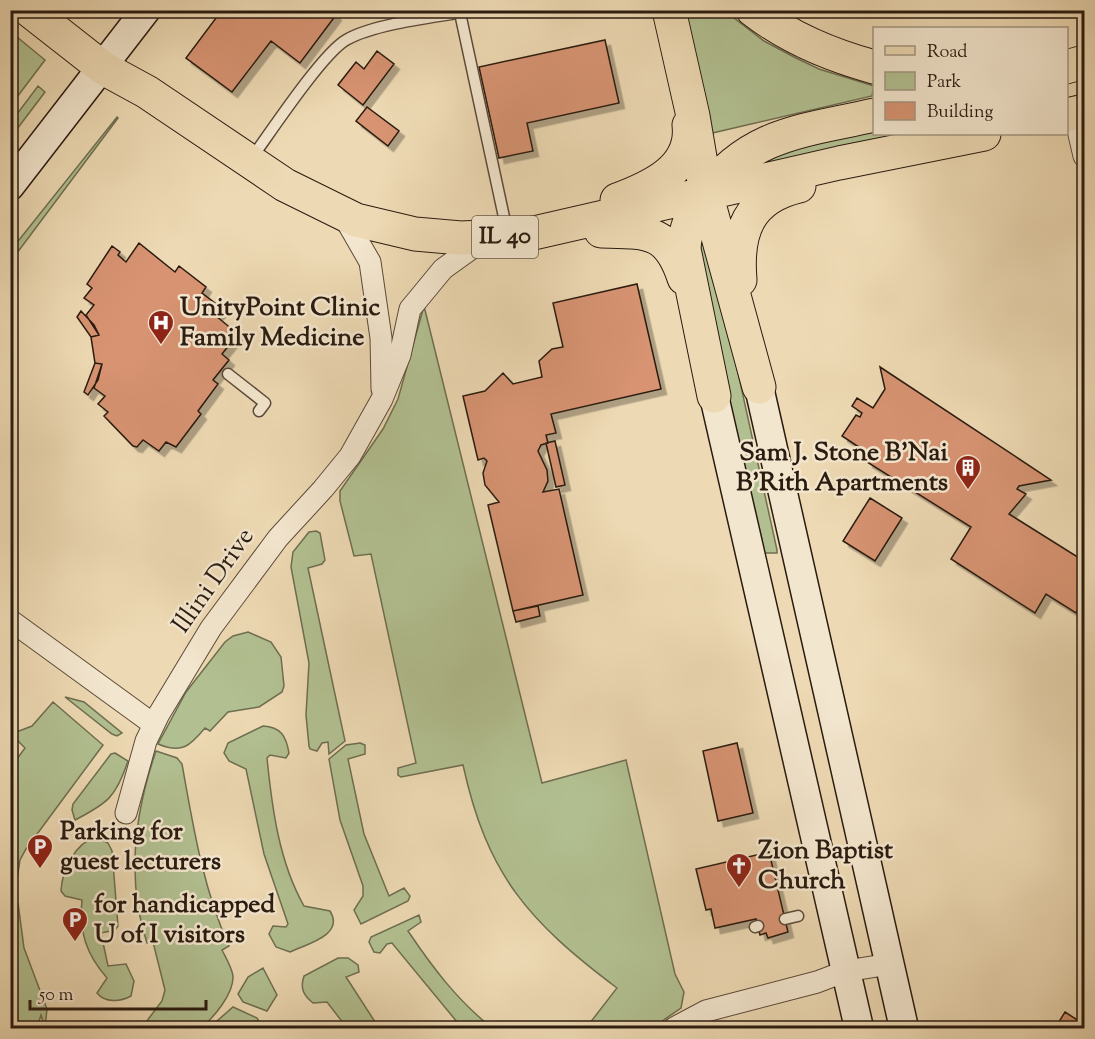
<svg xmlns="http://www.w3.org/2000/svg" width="1095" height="1039" font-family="'Sorts Mill Goudy',serif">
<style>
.green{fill:#b2c091;stroke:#6e6e50;stroke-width:1.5}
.building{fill:#d79372;stroke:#2a1b10;stroke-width:1.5;filter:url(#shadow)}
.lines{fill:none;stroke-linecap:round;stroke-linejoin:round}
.lane-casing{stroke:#5b4a39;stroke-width:13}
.street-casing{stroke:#5b4a39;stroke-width:23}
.secondary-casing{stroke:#2a1b10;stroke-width:31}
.primary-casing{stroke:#2a1b10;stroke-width:35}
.lane{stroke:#f3e6ce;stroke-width:10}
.street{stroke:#f3e6ce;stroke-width:21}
.secondary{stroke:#f3e6ce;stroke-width:28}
.primary{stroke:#edd9b3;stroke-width:33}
.labels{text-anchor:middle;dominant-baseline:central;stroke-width:5;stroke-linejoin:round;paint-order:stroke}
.shield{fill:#f3e6ce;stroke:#665849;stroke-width:1.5}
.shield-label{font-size:24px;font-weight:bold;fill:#2a1b10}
.poi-label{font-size:26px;font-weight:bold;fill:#2a1b10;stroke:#f3e6ce;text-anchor:start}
.street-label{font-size:26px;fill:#2a1b10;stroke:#f3e6ce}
</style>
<defs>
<filter id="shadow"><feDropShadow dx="5.5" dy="5.5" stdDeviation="0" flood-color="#0004"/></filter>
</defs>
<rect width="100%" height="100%" fill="#edd9b3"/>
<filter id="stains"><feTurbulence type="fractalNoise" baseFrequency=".00333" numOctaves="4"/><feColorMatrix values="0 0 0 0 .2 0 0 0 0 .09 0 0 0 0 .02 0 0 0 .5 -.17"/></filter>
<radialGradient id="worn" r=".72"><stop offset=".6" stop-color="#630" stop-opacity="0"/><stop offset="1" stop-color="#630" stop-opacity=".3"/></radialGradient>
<path class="green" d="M680 11H725L764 41 796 58 819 69 874 86 872 96 708 134Z
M11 32 45 60 11 105Z
M38 86 45 92 11 137V122Z
M117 117 118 118 11 261V250Z
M874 126V134H908L741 171 753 157Z
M709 241 777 550V553H764L699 276 700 242Z
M424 306 542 783 626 760 675 974 684 992 681 1008 652 1028H586L617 988C528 921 487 875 463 765L401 777 398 775V768L416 763 371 554 354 556 340 501V491L383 429 398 399Z
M316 531 320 533 325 560 322 564 308 568 345 741 329 754 328 742 322 743 317 751 310 749 309 746 306 715 309 663 291 567 293 552 309 532Z
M248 632 271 642 281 657 284 686 282 692 259 707 228 712 210 731 205 728C190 746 182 754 158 744L186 692 225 642 233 636Z
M65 697 84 702 122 733 117 736 112 734Z
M53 702 103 745 26 849 20 860 16 886 11 889V767L25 748 11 734 32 726Z
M263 726C281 727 286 736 289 753L286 758 270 755 267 758C272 808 279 862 304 906L330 911C345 935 307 944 290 952L276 947 269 934 273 926 286 927 288 924 264 854 246 769 229 761 224 753 228 743Z
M360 743 365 745V754L348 759 364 834 389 896 404 888 410 896 408 901 361 924 354 910 363 896V886L340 820 329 759 346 745Z
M156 751 177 758 182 764C193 825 203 889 229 946L222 950C226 958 232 968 233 976 234 994 213 1018 201 1028H144L143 1026 162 1001 165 990 153 942 147 943C126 880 135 812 156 751Z
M115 753 128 761C116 797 108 803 75 820L72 810 73 804 111 754Z
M96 837 108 843 112 851 118 926 115 930 101 933 108 966 126 964 134 981 131 996C120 1002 105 1003 97 993L107 978C86 954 79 932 82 900L65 896 61 891C62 870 75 843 96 837Z
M10 901 18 903 24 948 47 1009 45 1028 41 1015 37 1028H11Z
M419 915 421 922 408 931C433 968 457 1000 492 1028H462L392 943 387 944 380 953 374 952 369 942 371 937Z
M338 958H348L358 965 359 972 346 977 379 1028H347L327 1002 313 1003C303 995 300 988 304 976Z
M263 968 277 995 267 1011 243 1002 238 994 248 977Z
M233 1007 257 1018 263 1028H209Z"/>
<path class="building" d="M222 10H331L336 15 300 63 271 41 232 92 186 58Z
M605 40 619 103 527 123 533 151 499 158 479 67Z
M377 51 394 64 363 105 338 85 356 62 364 69Z
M367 107 399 131 388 146 356 121Z
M139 243 175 272 179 266 206 287 202 293 223 309 216 316 238 334 222 354 229 360 213 380 218 384 198 411 201 414 176 447 166 442 159 451 143 440 137 447 133 446 104 416 108 412 98 404 105 396 94 388 102 364 95 363 91 337 99 335 86 315 94 305 84 298 92 288 87 284 112 246 120 252 118 255 126 262Z
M637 284 661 389 551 414 556 433 546 435 548 443 541 445 538 451 547 470 548 481 543 492 559 489 583 595 513 611 488 505 499 502 485 485 483 473 487 461 484 458 478 460 463 396 485 391 503 373 513 384 542 377 539 361 552 349 563 347 553 303Z
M81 311 94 325 99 335 91 337 77 317Z
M95 363 102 364 98 380 88 395 84 392Z
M880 367 1051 480 1019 486 1017 489 1026 494 1009 514 1084 561V580L1081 586 1084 588V600L1076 613 1046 594 1035 613 951 559 971 527 867 462 871 455 842 436 856 415 860 417 862 413 852 406 857 398 873 408 885 389Z
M555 441 565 485 556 487 546 443Z
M870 498 902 518 875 561 843 541Z
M538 606 540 616 516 622 513 611Z
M737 743 753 813 718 821 703 751Z
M769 852 788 932 768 938 766 933 760 935 756 919 715 928 711 909 706 910 696 869Z
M1065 1012 1082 1023 1084 1020V1028H1055Z"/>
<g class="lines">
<defs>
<path id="lane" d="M460 13 507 231
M251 159C270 133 322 54 346 40 375 23 442 16 477 10
M228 374 265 403 259 411
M785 919 798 916
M755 927 758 926"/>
<path id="street" d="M1074 113 1084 156
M343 215 370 262 381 338 382 389
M10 620 153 724
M126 813 146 741 159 714 211 628 278 538 323 489 350 456 382 399 400 355 410 309 443 269 486 238
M674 1028 706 1011 817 982 846 971 890 964"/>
<path id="secondary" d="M10 186 146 10
M759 387 904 1028
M714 396 859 1028"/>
<path id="primary" d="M29 10 103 68 147 92 285 185 356 220 415 234 461 238 525 235 839 163 984 134
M669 10 693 116 706 193 759 387
M753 10C789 38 830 55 874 67
M1066 67 1084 62
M1066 115 1084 111
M617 200C652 187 694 168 689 125
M601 231C647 232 668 229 684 278
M740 280C736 232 748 198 799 186
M714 396 684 249C685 228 693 210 705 194 751 132 805 131 874 115"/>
</defs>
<use href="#lane" class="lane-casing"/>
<use href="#street" class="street-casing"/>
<use href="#secondary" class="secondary-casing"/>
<use href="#primary" class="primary-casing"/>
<use href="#lane" class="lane"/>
<use href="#street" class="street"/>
<use href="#secondary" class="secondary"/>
<use href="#primary" class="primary"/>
</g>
<defs>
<symbol id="hospital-pin" viewBox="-11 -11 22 30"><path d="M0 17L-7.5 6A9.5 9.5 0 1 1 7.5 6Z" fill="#8f2418" stroke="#f3e6ce"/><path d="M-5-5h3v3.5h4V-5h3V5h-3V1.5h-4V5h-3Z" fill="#fff"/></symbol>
<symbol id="building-pin" viewBox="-11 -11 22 30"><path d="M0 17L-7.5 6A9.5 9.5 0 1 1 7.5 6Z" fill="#8f2418" stroke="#f3e6ce"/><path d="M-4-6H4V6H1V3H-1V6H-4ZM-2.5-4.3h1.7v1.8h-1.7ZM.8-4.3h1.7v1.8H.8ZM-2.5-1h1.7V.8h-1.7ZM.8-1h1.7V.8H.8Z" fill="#fff"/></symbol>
<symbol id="parking-pin" viewBox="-11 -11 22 30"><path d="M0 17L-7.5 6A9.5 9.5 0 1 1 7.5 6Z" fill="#8f2418" stroke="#f3e6ce"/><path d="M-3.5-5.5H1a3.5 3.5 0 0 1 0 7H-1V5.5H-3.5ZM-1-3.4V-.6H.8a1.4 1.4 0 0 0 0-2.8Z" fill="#fff"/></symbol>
<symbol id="church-pin" viewBox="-11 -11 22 30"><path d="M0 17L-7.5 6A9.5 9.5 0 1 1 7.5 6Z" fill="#8f2418" stroke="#f3e6ce"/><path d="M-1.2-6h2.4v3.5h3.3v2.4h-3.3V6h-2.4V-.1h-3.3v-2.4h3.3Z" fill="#fff"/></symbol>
</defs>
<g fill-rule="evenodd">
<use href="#hospital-pin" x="146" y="308" width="30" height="40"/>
<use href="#building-pin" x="953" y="453" width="30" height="40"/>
<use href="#parking-pin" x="25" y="832" width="30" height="40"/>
<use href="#church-pin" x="724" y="851" width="30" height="40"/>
<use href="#parking-pin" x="60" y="905" width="30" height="40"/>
</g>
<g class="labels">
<rect class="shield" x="472" y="216" width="66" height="42" rx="4.5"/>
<g class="shield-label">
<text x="505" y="237">IL 40</text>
</g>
<g class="poi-label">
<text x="180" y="308">UnityPoint Clinic<tspan x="180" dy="30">Family Medicine</tspan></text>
<text x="948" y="453" text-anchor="end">Sam J. Stone B'Nai<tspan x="948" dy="30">B'Rith Apartments</tspan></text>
<text x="60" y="832">Parking for<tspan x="60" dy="30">guest lecturers</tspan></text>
<text x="758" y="851">Zion Baptist<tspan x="758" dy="30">Church</tspan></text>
<text x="94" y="905">for handicapped<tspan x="94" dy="30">U of I visitors</tspan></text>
</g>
<g class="street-label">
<text transform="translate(214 581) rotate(-55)">Illini Drive</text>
</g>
</g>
<rect width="1095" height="1039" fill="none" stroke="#edd9b3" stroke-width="36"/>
<rect x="12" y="12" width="1071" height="1015" fill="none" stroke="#2a1b10" stroke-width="3"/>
<rect x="18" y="18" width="1059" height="1003" fill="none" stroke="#2a1b10" stroke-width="1.5"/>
<rect x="873" y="27" width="195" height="108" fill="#f3e6ce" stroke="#a39582" stroke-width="1.5"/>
<rect x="885" y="46" width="30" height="9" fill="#edd9b3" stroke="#a39582" stroke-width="1.5"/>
<text x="927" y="57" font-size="18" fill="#2a1b10">Road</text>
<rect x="885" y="72" width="30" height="18" fill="#b2c091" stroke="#a39582" stroke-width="1.5"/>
<text x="927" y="87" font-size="18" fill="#2a1b10">Park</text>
<rect x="885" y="102" width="30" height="18" fill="#d79372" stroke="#a39582" stroke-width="1.5"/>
<text x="927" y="117" font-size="18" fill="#2a1b10">Building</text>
<path d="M30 1000v9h176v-9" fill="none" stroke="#2a1b10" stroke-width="3"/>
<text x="39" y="1000" font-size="18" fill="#2a1b10" stroke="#f3e6ce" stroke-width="4.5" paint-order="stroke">50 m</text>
<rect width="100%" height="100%" filter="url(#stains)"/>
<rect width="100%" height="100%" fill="url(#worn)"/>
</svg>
